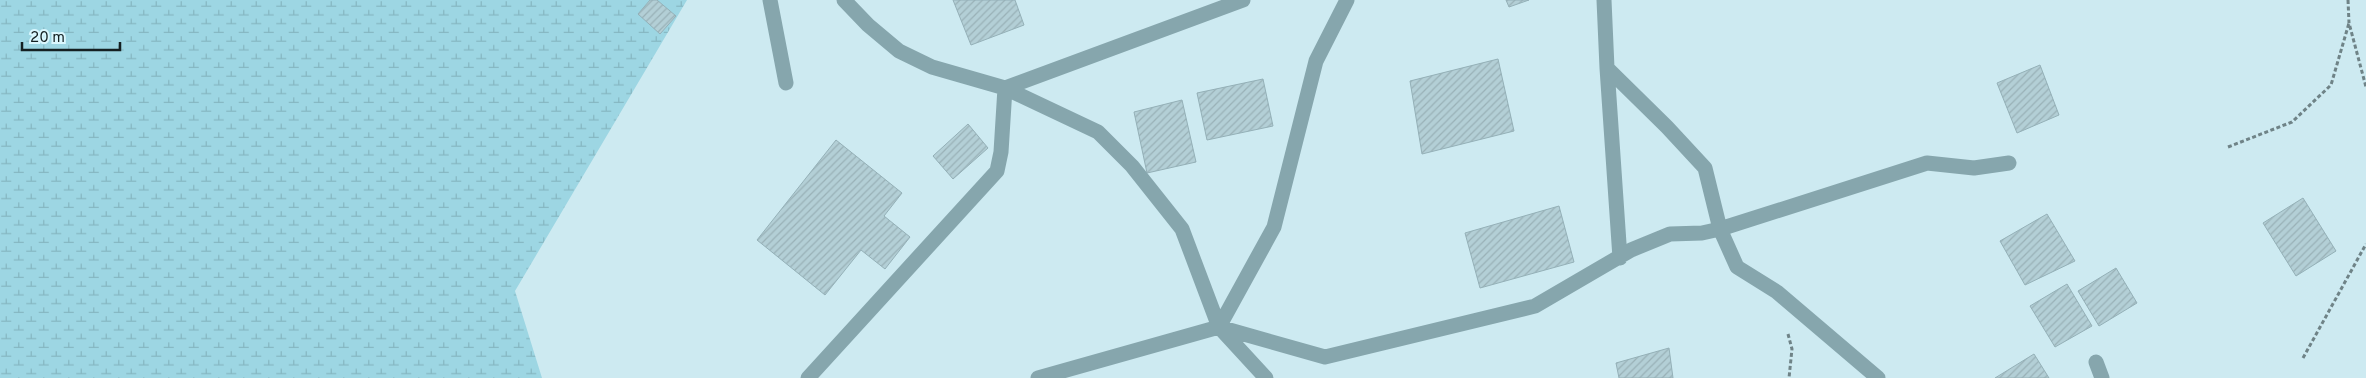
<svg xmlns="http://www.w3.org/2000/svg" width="2366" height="378" font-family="Overpass,sans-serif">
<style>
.wetland{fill:url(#wetland-marsh)}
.building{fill:url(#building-hatch);stroke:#94b0b7}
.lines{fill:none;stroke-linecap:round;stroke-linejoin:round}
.path{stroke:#6f8387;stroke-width:3;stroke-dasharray:4 2.5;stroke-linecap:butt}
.minor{stroke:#86a6ad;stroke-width:15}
</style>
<defs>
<pattern id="wetland-marsh" width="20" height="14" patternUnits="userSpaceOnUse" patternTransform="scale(1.25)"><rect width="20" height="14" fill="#9dd6e3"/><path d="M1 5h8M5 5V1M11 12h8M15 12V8" fill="none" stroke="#86b7c2"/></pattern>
<pattern id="building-hatch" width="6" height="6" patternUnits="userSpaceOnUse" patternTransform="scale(1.25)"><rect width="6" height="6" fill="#b3cfd6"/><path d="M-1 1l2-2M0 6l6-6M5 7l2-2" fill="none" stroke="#99b1b7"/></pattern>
</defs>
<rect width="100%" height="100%" fill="#cdeaf1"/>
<path class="wetland" d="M0 0H687L515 291 542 378H0Z"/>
<path class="building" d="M650 0H657L676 16 660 34 638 14Z
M953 0H1015L1024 25 971 45Z
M1506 0H1529L1509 7Z
M1498 59 1514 131 1422 154 1410 81Z
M2040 65 2059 115 2017 133 1997 83Z
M1263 79 1273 126 1207 140 1197 93Z
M1182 100 1196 162 1147 173 1134 112Z
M968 124 988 148 953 179 933 156Z
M836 140 902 193 884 216 910 237 885 269 861 250 825 295 757 240Z
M2303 198 2336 251 2296 276 2263 223Z
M1559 206 1574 262 1480 288 1465 233Z
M2047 214 2075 261 2025 285 2000 241Z
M2116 268 2137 303 2099 326 2078 291Z
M2067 284 2092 326 2055 347 2030 306Z
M1669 348 1673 378H1619L1616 363Z
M2034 354 2049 378H1995Z"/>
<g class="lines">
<path class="path" d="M2348 0 2349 23 2366 87
M2228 147 2292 122 2331 85 2349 23
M1788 334 1792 349 1789 378
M2303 358 2366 244"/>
<path class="minor" d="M770 0 786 83
M844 0 868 25 899 51 932 67 1005 88 1098 132 1132 166 1182 229 1219 327 1266 378
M1604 0 1607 68 1620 258
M1607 68 1667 127 1705 168 1720 229 1737 267 1777 292 1878 378
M1219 327 1274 227 1316 61 1347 0
M2096 362 2102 378
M808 378 997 171 1001 152 1005 88 1243 0
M1038 378 1219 327 1325 357 1535 306 1631 250 1670 234 1702 233 1720 229 1927 163 1974 168 2009 163"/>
</g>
<path d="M22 42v8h98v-8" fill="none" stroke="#152022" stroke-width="2.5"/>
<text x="30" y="42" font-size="15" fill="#152022" stroke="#daf7fe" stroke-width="4" paint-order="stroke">20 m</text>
</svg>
